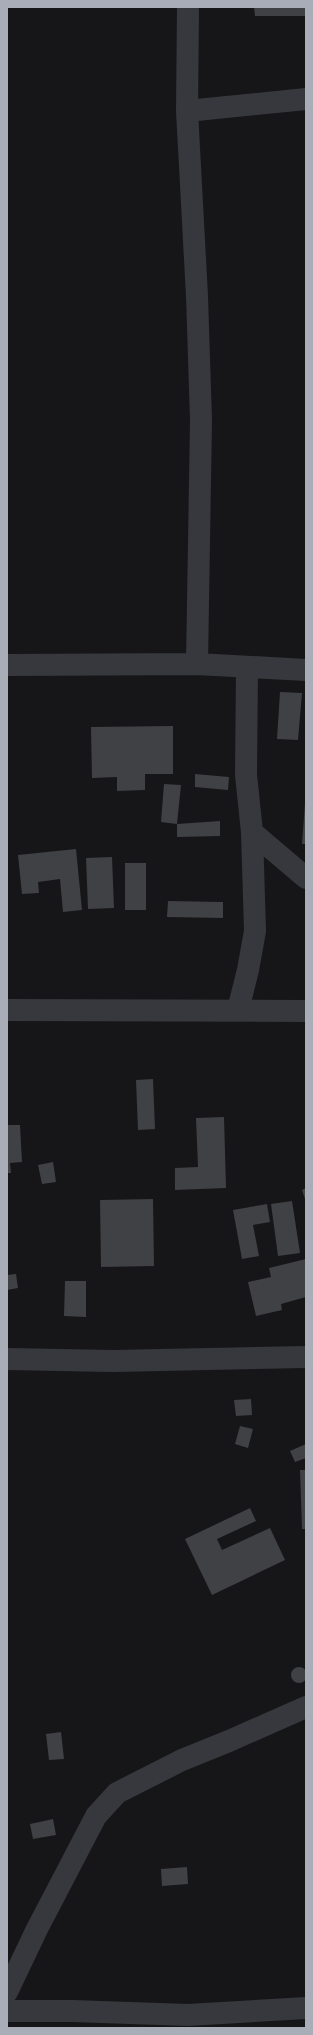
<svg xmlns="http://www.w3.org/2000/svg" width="313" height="2035" font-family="'DM Sans',sans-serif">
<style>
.building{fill:#404145}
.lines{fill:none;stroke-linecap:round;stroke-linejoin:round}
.street{stroke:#37383d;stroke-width:22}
</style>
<rect width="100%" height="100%" fill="#161618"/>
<path class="building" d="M254 7H306V16H255Z
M280 692 302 693 298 740 277 739Z
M173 726V774H145V790L117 791V777L92 778 91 727Z
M195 774 229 777 228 790 195 787Z
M164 784 181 785 177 824 161 822Z
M305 803H306V844H302Z
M220 821V836L177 837V824Z
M76 849 82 910 63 912 60 879 38 882 39 893 22 894 18 855Z
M112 857 114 908 88 909 86 858Z
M125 863H146V910H125Z
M168 901 223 902V918L167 917Z
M153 1079 155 1129 138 1130 136 1080Z
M224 1117 226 1188 175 1190V1168L198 1167 196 1118Z
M7 1125H20L22 1162 10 1163 11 1173H7Z
M53 1162 56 1182 42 1184 38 1165Z
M306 1188V1202L302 1190Z
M153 1199 154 1266 101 1267 100 1200Z
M292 1201 300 1253 278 1256 271 1204Z
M267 1204 270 1222 253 1225 259 1256 242 1259 233 1210Z
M306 1259V1297L281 1304 282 1310 256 1316 248 1282 271 1277 269 1268Z
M16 1274 18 1288 7 1290V1275Z
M65 1281H86V1317L64 1316Z
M251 1399 252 1415 236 1416 234 1400Z
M240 1426 253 1429 248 1448 235 1444Z
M306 1444V1458L295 1462 290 1451Z
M300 1470H306V1529H302Z
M250 1508 256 1521 217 1539 222 1550 270 1528 285 1560 212 1595 185 1539Z
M291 1675a8 8 0 1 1 16 0a8 8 0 1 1-16 0Z
M61 1732 64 1759 49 1760 46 1734Z
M53 1819 56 1835 33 1839 30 1824Z
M187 1867 188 1884 162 1886 161 1869Z"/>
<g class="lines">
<path class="street" d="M188 7 187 111 197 296 201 420 197 664
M187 111 306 99
M7 665 197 664 306 670
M252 832 306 878
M7 1010 306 1011
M238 1010 248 970 255 931 252 832 246 775 247 668
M7 1359 113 1361 306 1357
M7 1992 37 1929 96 1816 117 1793 182 1760 229 1741 306 1707
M7 2011H72L188 2015 306 2008"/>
</g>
<rect width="313" height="2035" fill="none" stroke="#a8adb8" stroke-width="16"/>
</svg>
